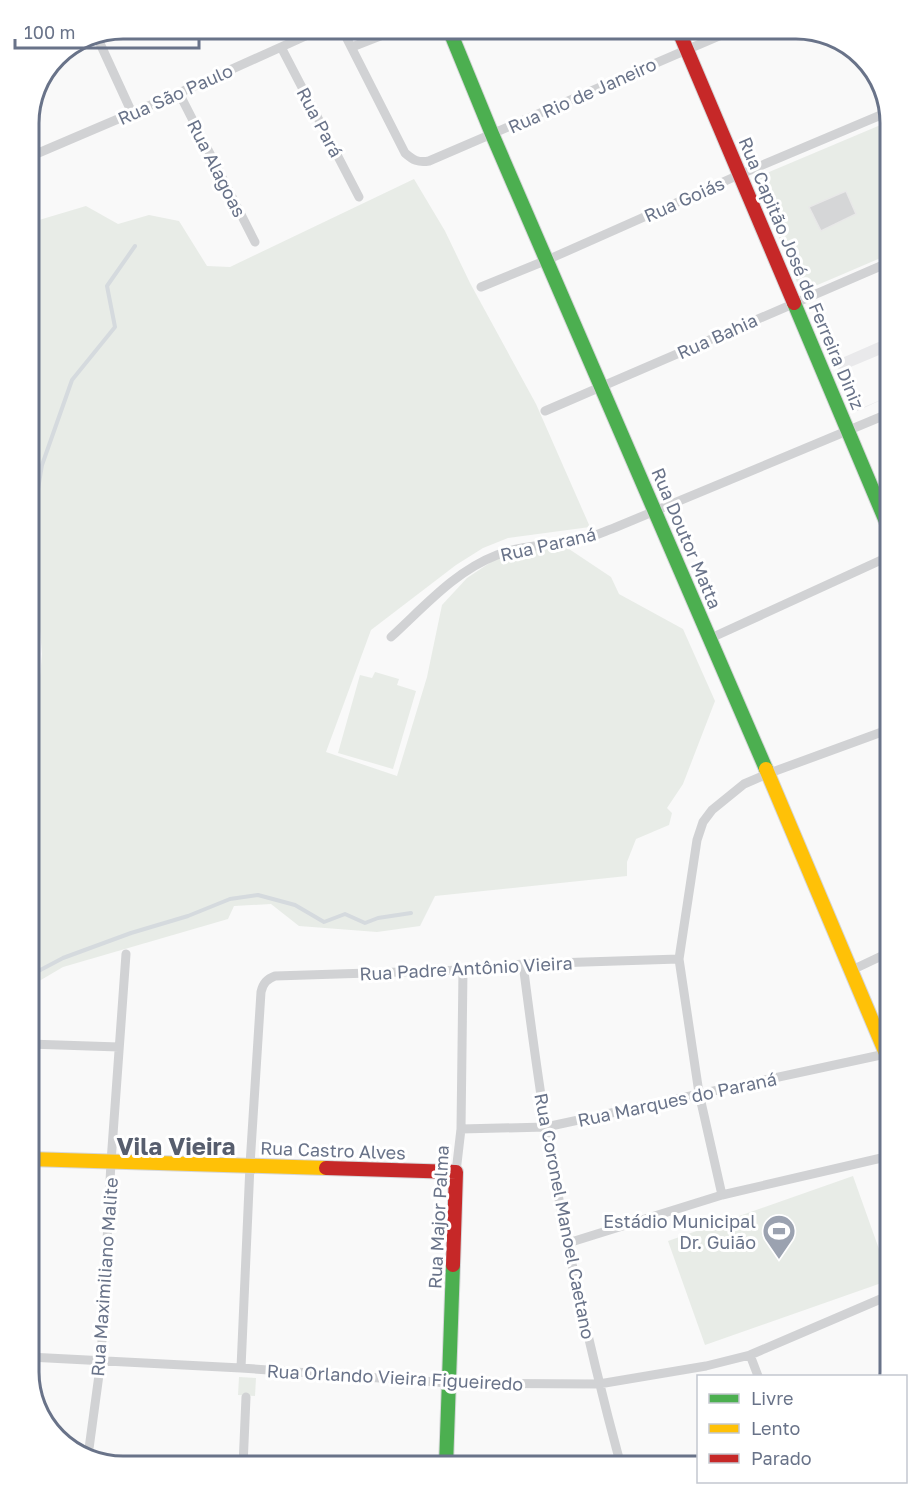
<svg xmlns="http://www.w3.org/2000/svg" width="919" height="1495" font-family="'Golos Text',sans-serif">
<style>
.built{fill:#e9e9eb}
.green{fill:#e8ece7}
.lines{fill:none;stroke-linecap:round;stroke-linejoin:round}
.stream{stroke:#d5dade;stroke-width:4}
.building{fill:#d5d6d7;stroke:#e8e8e8;stroke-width:1.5}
.fast-casing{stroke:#d5d6d8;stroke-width:16}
.slow-casing{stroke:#d5d6d8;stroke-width:16}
.jam-casing{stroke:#d5d6d8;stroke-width:16}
.street{stroke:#d1d2d4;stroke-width:9}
.fast{stroke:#4caf50;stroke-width:14}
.slow{stroke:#ffc107;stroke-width:14}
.jam{stroke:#c62828;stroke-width:14}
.labels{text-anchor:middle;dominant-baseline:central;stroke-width:6;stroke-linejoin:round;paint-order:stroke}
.street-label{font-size:18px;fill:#697389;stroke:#fff}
.poi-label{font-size:18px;fill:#697389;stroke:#fff;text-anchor:end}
.district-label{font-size:24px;font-weight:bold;fill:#575e6e;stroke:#fff}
.rim{fill:none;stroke:#697389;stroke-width:3}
</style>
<rect width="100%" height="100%" fill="#f9f9f9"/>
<path class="built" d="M890 337V366L884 353 841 371 857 410 890 396 857 411 835 361Z"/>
<path class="green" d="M890 121V254L801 292 755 178Z
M414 179 445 231 470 283 536 404 590 527 508 538 483 548 456 565 371 630 326 752 397 776 427 677 442 605 467 578 491 562 511 553 566 547 611 577 619 594 683 629 715 701 683 784 667 808 672 813 669 825 636 839 627 862V876L435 896 420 926 377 932 299 926 271 904 234 906 228 919 63 967 29 987V805L42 654 39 619 29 595V223L86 206 118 224 149 215 179 221 207 266 230 267Z
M375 672 399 679 397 685 416 691 393 769 338 753 360 675 372 678Z
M853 1176 890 1280 705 1345 668 1241Z
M239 1377 256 1378 255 1396 238 1395Z"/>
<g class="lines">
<path class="stream" d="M29 543 42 465 72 380 115 327 107 286 135 246
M29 976 63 958 131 933 188 916 230 899 258 895 295 905 324 922 345 914 365 923 378 918 411 913"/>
</g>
<path class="building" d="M846 191 856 214 821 231 809 207Z"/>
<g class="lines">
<defs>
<path id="fast" d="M449 29 492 134 766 769
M794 303 890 531
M446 1466 453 1265"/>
<path id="slow" d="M766 769 890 1063
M29 1159 326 1168"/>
<path id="jam" d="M678 29 794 303
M326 1168 456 1172 453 1265"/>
</defs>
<use href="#fast" class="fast-casing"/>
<use href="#slow" class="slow-casing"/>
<use href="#jam" class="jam-casing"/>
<path class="street" d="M342 29 405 153C413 160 418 163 429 161L735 29
M98 39 132 113
M281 47 359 197
M352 47 398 29
M179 93 255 242
M29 157 179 93 321 29
M481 287 547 260 741 174 888 112
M545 411 890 262
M391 637C424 607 455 571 497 555 522 545 552 545 579 540 591 538 603 532 614 528L890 413
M711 638 890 556
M523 964C530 1018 537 1073 546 1127 565 1241 591 1355 621 1466
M852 970 890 952
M29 1044 119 1047
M461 1129 546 1127 890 1053
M456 1172 461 1129 463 970
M722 1195 699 1093 679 959 697 840 703 822 712 810 744 784 767 774 890 729
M568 1243 722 1195 890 1156
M750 1355 758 1376
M29 1357 241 1368 449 1383 599 1384 706 1366 750 1355 890 1295
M241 1368 250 1165 261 992C263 983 267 979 275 976L463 970 523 964 679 959
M88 1456 101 1360 111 1162 126 954
M243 1466 246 1397"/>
<use href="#fast" class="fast"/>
<use href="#slow" class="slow"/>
<use href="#jam" class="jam"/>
</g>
<defs>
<symbol id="stadium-pin" viewBox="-11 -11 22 30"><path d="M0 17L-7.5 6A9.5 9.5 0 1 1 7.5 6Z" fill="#9ba2b0" stroke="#fff"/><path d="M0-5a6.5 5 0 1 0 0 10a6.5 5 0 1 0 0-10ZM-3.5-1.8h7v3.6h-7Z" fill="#fff"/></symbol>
</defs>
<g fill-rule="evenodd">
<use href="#stadium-pin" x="760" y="1212" width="38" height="52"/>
</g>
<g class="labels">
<g class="street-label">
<text transform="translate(175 94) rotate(-24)">Rua São Paulo</text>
<text transform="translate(582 95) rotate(-24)">Rua Rio de Janeiro</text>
<text transform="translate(320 122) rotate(62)">Rua Pará</text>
<text transform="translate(217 168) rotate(63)">Rua Alagoas</text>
<text transform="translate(684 199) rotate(-24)">Rua Goiás</text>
<text transform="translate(802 273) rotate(67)">Rua Capitão José de Ferreira Diniz</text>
<text transform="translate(717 336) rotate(-24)">Rua Bahia</text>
<text transform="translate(687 538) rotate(67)">Rua Doutor Matta</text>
<text transform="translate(548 544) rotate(-13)">Rua Paraná</text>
<text transform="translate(466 968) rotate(-3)">Rua Padre Antônio Vieira</text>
<text transform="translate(677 1099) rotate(-12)">Rua Marques do Paraná</text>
<text transform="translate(333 1150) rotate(2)">Rua Castro Alves</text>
<text transform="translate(565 1216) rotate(79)">Rua Coronel Manoel Caetano</text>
<text transform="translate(438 1217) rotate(-87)">Rua Major Palma</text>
<text transform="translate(104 1277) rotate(-86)">Rua Maximiliano Malite</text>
<text transform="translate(395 1377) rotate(3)">Rua Orlando Vieira Figueiredo</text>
</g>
<g class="poi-label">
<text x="756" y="1221">Estádio Municipal<tspan x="756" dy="21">Dr. Guião</tspan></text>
</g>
<g class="district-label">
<text x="176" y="1145">Vila Vieira</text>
</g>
</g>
<path d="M0 0H919V1495H0ZM123 39H796A84 84 0 0 1 880 123V1372A84 84 0 0 1 796 1456H123A84 84 0 0 1 39 1372V123A84 84 0 0 1 123 39Z" fill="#fff" fill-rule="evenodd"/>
<path class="rim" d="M123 39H796A84 84 0 0 1 880 123V1372A84 84 0 0 1 796 1456H123A84 84 0 0 1 39 1372V123A84 84 0 0 1 123 39Z"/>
<rect x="697" y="1375" width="210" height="108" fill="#ffffff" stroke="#c3c7d0" stroke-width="1.5"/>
<rect x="709" y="1394" width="30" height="9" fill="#4caf50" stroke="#c3c7d0" stroke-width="1.5"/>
<text x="751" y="1405" font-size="18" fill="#697389">Livre</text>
<rect x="709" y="1424" width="30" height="9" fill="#ffc107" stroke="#c3c7d0" stroke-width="1.5"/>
<text x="751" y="1435" font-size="18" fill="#697389">Lento</text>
<rect x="709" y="1454" width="30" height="9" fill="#c62828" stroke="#c3c7d0" stroke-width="1.5"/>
<text x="751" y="1465" font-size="18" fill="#697389">Parado</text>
<path d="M15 39v9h184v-9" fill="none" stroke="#697389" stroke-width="3"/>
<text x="24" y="39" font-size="18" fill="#697389" stroke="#ffffff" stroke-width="4.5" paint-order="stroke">100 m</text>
</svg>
